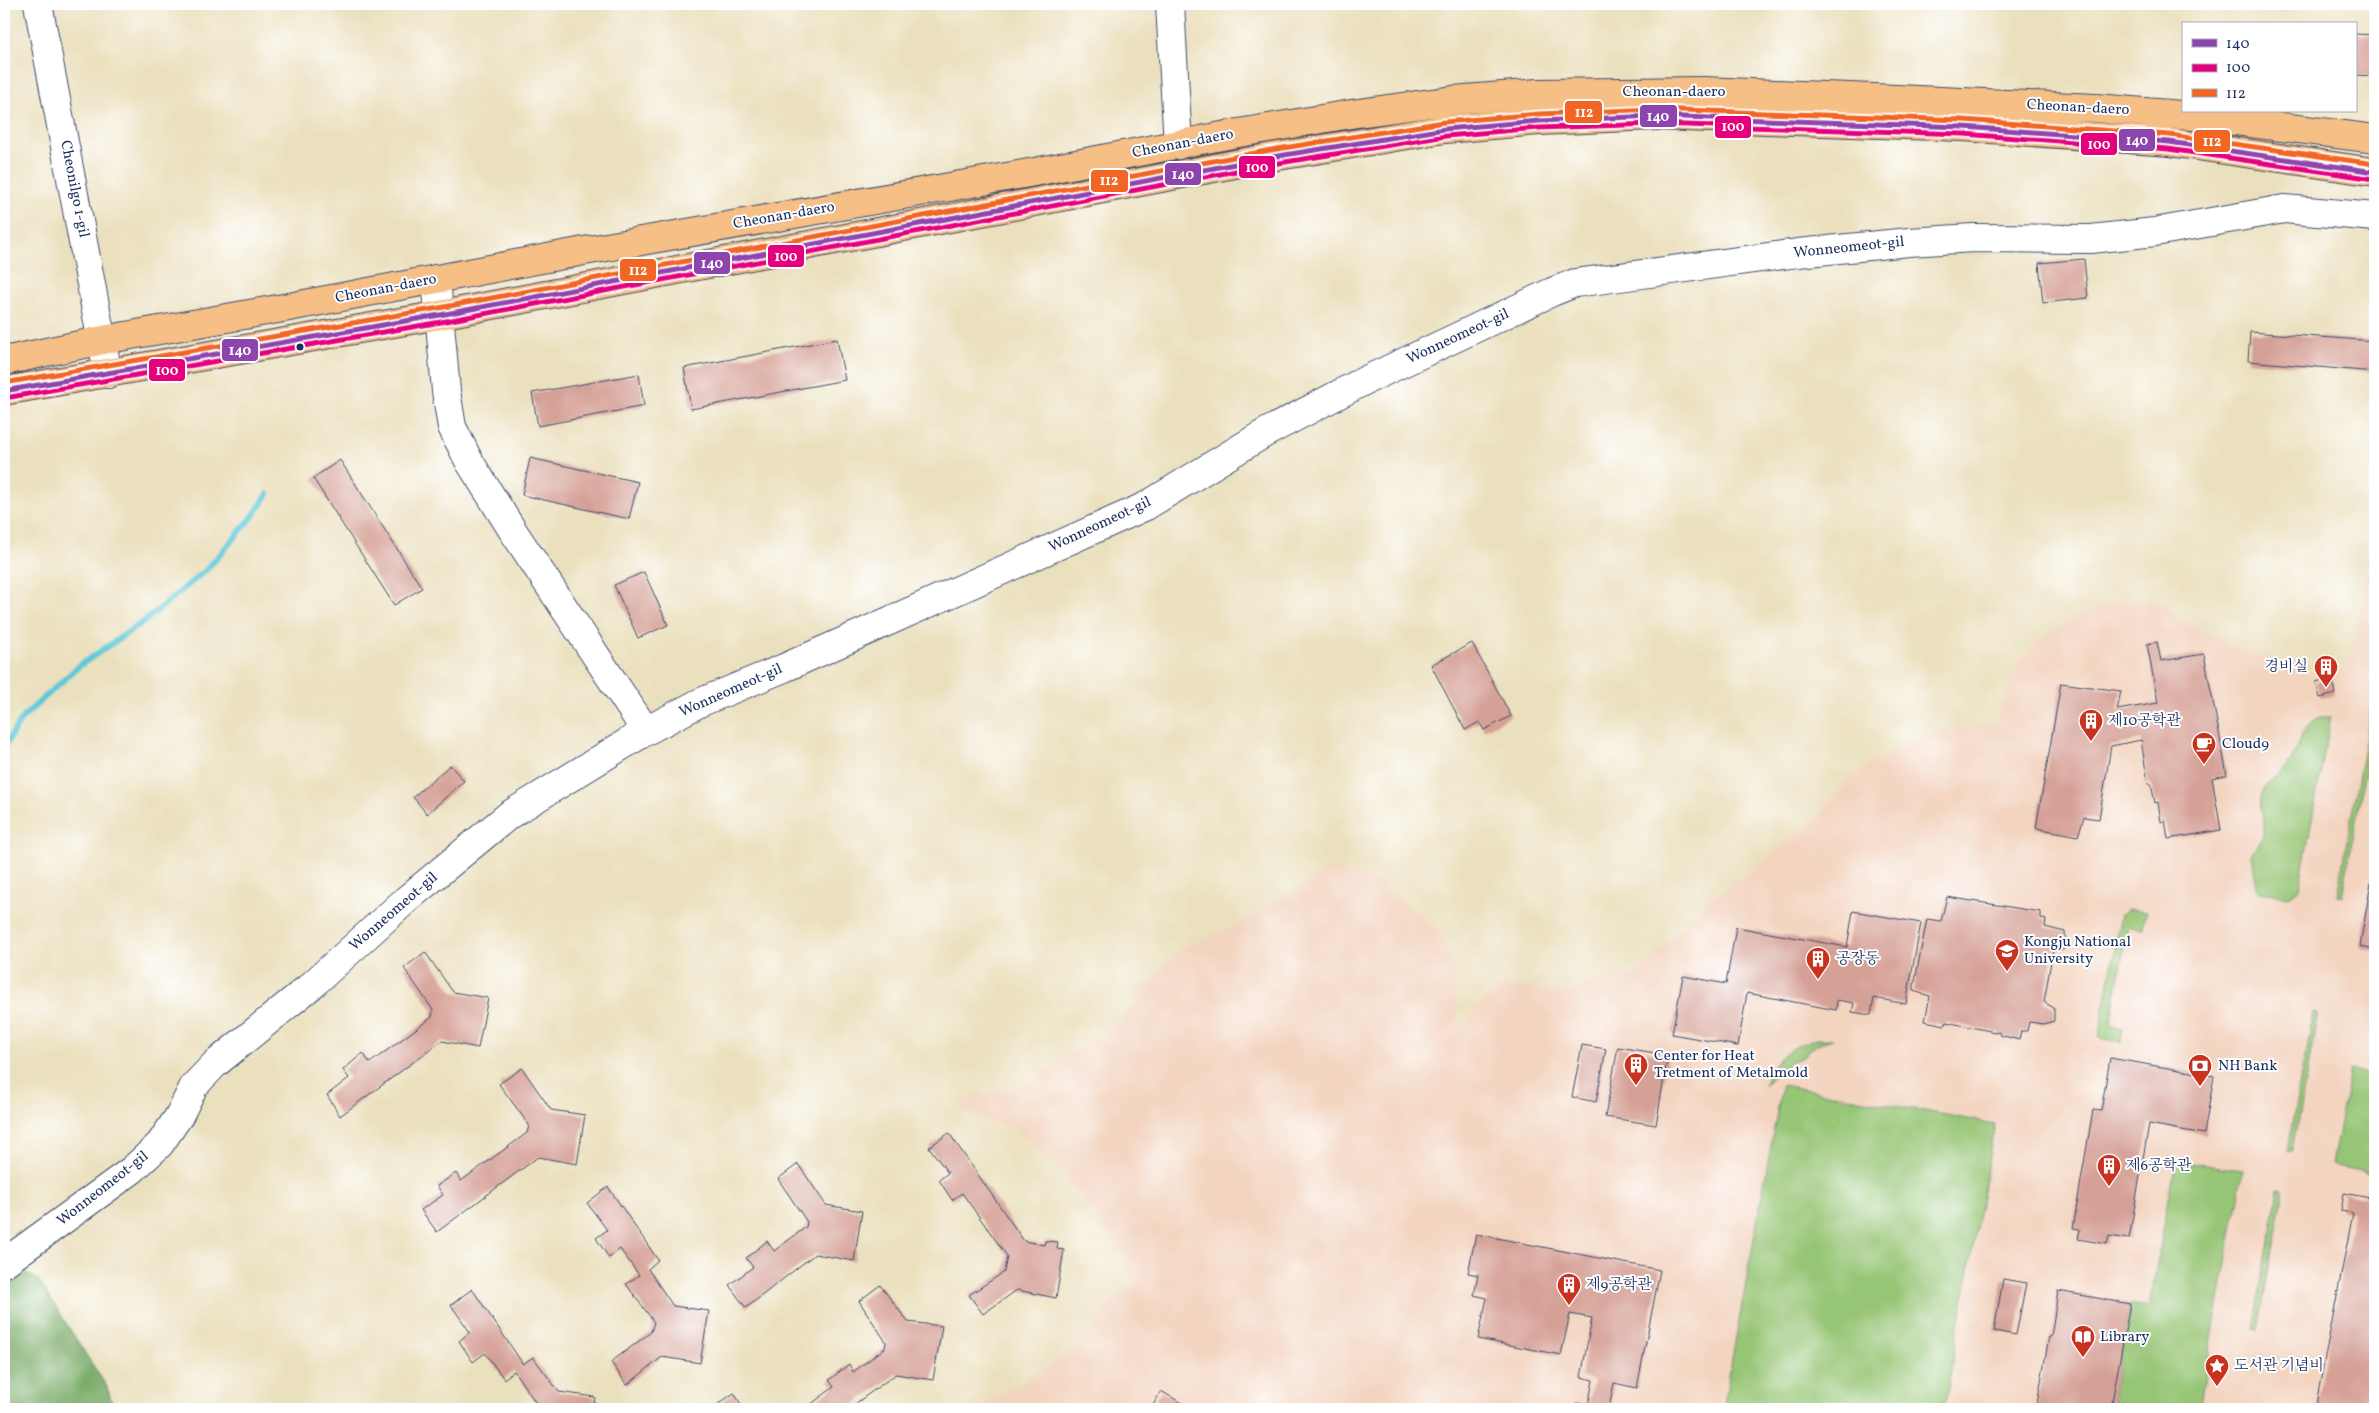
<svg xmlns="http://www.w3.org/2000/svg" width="2379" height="1413" font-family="Vollkorn,'Noto Serif KR',serif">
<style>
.built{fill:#f3d4bf}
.green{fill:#96c574;stroke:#587a69}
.forest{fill:#78aa66;stroke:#4a6c62}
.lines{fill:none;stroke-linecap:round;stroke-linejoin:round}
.stream{stroke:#5dc8d8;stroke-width:6}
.building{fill:#d5a096}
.minor-casing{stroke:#3a4a6c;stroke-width:30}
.major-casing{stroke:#3a4a6c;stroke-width:30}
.minor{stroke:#fff;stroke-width:28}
.major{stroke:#f5bf86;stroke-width:28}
.bus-1-casing{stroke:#fff;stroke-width:9}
.bus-2-casing{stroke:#fff;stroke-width:9}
.bus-3-casing{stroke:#fff;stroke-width:9}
.bus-1{stroke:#8e44ad;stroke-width:5}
.bus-2{stroke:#e5007d;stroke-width:5}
.bus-3{stroke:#f26522;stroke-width:5}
.bus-dot{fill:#1b2f5e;stroke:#fff;stroke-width:2}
.labels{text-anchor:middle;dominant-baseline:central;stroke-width:4;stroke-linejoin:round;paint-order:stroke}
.street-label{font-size:15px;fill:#1b2f5e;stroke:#fff}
.poi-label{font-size:15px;fill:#1b2f5e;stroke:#fff;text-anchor:start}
.line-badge{stroke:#fff;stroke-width:2}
.badge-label{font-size:14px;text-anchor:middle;font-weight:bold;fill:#fff}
</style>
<rect width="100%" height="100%" fill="#fff"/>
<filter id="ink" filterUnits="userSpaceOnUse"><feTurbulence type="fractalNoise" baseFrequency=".02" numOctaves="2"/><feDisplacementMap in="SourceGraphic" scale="10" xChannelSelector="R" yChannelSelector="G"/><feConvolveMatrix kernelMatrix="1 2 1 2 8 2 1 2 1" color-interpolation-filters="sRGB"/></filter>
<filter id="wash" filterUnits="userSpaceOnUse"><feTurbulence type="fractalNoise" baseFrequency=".0096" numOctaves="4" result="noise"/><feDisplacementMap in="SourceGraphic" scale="20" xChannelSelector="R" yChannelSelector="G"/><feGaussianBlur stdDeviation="1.12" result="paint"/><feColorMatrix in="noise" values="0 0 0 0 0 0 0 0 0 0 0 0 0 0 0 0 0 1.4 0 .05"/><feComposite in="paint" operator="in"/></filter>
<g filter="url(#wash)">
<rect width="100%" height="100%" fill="#ebe0be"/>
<path class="built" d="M2375 535V921L2372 936 2375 937V1409H979L1068 1354 1095 1327 1111 1300 1136 1287 1116 1243 1058 1167 1020 1133 979 1118 962 1110 960 1107 962 1103 973 1097 1029 1083 1121 1021 1161 968 1180 949 1240 924 1331 866 1372 881 1400 899 1441 933 1452 958 1458 1021 1464 1024 1489 994 1501 987 1517 986 1562 994 1615 975H1636L1704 905 1811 825 1853 775 1923 736 1995 722 2018 662 2048 633 2112 601 2146 599 2166 607 2188 624 2237 648 2317 676 2348 669Z"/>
<path class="green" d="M2375 687V717L2342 896 2337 895Z
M2320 717H2331L2299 889 2289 896 2258 892 2251 854C2255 849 2262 842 2263 835 2267 821 2257 807 2262 794 2266 781 2278 778 2285 769 2300 750 2297 729 2320 717Z
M2128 909 2146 912 2143 928 2128 926 2110 1025 2123 1028 2121 1043 2099 1038 2121 914Z
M2313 1012 2318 1013 2292 1151H2287Z
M1817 1039H1833L1820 1043 1808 1050 1805 1056 1791 1062 1778 1071 1764 1086C1774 1057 1789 1047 1817 1039Z
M2350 1070 2375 1075V1174L2332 1165Z
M1782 1085 1995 1124 1944 1409H1723Z
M2176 1161 2243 1170 2199 1409H2133V1406L2112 1402 2130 1304 2149 1307Z
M2278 1189 2283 1190 2258 1329 2254 1328Z"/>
<path class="forest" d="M9 1266 21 1269 39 1281 107 1387 114 1409H4V1269Z"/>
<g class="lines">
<path class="stream" d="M4 747 22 718 79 666 146 620 206 570 250 520 268 494"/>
</g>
<g id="blocks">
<path class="building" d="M2355 34 2375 35V76L2355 75Z
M2084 259 2088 298 2043 303 2039 263Z
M2250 332 2375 341V372L2248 361Z
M837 339 845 380 691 409 684 368Z
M639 374 644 406 538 426 532 393Z
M530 458 638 482 629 519 522 495Z
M340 460 422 588 394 605 313 478Z
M644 572 668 625 638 638 614 585Z
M2157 642 2161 661 2204 654 2227 775 2212 778 2221 830 2168 839 2165 820 2161 822 2158 802 2155 803 2151 784H2148L2141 740 2111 746 2099 819 2084 817 2078 836 2036 828 2061 683 2121 691 2117 710 2158 703 2147 644Z
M1472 643 1511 716 1484 730 1479 722 1465 730 1431 665Z
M2332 678 2335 694 2320 698 2316 682Z
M450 765 464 781 427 814 413 797Z
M2371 883 2375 884V921L2372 936 2375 937V951L2360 946Z
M1947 897 2041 912V918L2046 920 2045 927 2065 932 2066 946 2063 950H2053L2044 1002 2054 1008V1021L2043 1024 2029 1022 2027 1031H2021L2019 1040 2000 1035V1033L1946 1022 1945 1025 1925 1021 1930 996 1913 991 1927 919 1941 921Z
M1853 911 1921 923 1906 1004 1874 998 1871 1015 1852 1012 1854 1003 1837 1000 1836 1010 1747 993 1738 1046 1672 1034 1683 976 1726 984 1736 927 1847 947Z
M425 952 453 992 488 998 478 1048 442 1041 340 1116 327 1095 349 1078 343 1070 363 1053 370 1063 432 1017 433 1010 404 968Z
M1582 1045 1606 1049 1596 1102 1572 1097Z
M1618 1047 1668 1055 1656 1125 1605 1117Z
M2110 1058 2214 1076 2204 1134 2149 1124 2129 1239 2109 1236 2107 1244 2078 1239 2080 1229 2073 1228 2093 1110 2101 1111Z
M522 1068 551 1110 585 1115 577 1164 538 1157 437 1232 421 1210 443 1195 437 1186 456 1173 461 1181 527 1133 529 1125 499 1084Z
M949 1133 1024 1241 1044 1245 1045 1241 1058 1242 1057 1249 1064 1250 1056 1298 1017 1290 983 1314 969 1295 1004 1272 1007 1256 962 1193 952 1200 939 1180 948 1173 929 1147Z
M798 1164 826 1205 862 1211 854 1261 815 1254 746 1308 729 1285 753 1267 746 1258 767 1241 774 1251 806 1227 807 1222 778 1179Z
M608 1187 658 1260 648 1269 673 1306 709 1311 700 1363 662 1357 627 1385 611 1362 651 1332 654 1322 626 1284 639 1275 620 1249 609 1258 596 1238 607 1230 587 1203Z
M2344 1193 2375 1199V1409H2315L2353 1213 2341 1211Z
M1476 1234 1660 1270 1637 1388 1614 1383 1609 1409H1575L1576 1403 1588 1406 1593 1380 1581 1377 1592 1318 1570 1314 1561 1355 1478 1339 1487 1298 1474 1295 1478 1275 1468 1273Z
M2003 1279 2026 1283 2016 1335 1994 1331Z
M880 1285 908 1322 942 1326 933 1380 896 1374 848 1409H813L810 1405 834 1387 829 1380 849 1364 853 1372 885 1348 886 1342 859 1301Z
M472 1289 523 1364 533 1357 559 1392 595 1397 593 1409H540L514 1371 504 1379 485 1353 473 1362 459 1341 470 1332 451 1305Z
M2058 1291 2130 1304 2112 1402 2133 1406V1409H2036L2049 1337H2051Z
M1161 1391 1192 1409H1151Z
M734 1393 744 1409H711Z"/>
</g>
</g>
<g filter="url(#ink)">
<use href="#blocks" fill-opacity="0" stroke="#3a4a6c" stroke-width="1"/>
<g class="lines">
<defs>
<path id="minor" d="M38 4 108 374
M1170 4 1178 145
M436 279 446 391 452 427 469 461 513 531 646 731
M4 1263 132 1170 160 1144 179 1116 194 1086 215 1064 312 985 407 899 509 815 646 731 699 703 784 668 1146 506 1265 433 1362 382 1552 292 1575 283 1798 253 1909 242 1973 238 2091 239 2155 232 2284 209 2375 217"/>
<path id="major" d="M4 361 103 340 289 307 584 251 1029 173 1227 135 1351 114 1453 100 1538 93 1704 91 1897 99 2096 108 2205 117 2375 139
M4 391 440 315 1272 157 1445 129 1539 121 1655 116 1963 127 2169 142 2375 172"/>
</defs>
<use href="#minor" class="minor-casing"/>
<use href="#major" class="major-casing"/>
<use href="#minor" class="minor"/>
<use href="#major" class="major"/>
<defs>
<path id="bus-1" d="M4 391 440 315 1272 157 1445 129 1539 121 1655 116 1963 127 2169 142 2375 172"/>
<path id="bus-2" d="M5 398 441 322 1273 164 1446 136 1539 128 1655 124 1963 134 2168 149 2374 179"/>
<path id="bus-3" d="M4 383 439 308 1271 150 1444 122 1539 114 1655 109 1963 120 2170 135 2375 164"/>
</defs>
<use href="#bus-1" class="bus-1-casing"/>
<use href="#bus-2" class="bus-2-casing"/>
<use href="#bus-3" class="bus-3-casing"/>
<use href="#bus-1" class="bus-1"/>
<use href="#bus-2" class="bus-2"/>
<use href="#bus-3" class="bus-3"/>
</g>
</g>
<defs>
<symbol id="building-pin" viewBox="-11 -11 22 30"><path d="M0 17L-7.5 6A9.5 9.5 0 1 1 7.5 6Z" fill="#c8321e" stroke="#fff"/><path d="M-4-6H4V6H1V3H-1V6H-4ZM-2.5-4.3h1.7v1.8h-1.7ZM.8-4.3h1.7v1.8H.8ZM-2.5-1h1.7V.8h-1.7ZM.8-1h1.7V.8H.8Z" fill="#fff"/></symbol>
<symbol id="cafe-pin" viewBox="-11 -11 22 30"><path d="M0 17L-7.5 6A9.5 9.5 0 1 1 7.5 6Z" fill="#c8321e" stroke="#fff"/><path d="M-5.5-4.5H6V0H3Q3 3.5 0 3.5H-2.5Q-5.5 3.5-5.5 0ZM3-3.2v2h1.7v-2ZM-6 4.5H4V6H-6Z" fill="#fff"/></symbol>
<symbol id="university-pin" viewBox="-11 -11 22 30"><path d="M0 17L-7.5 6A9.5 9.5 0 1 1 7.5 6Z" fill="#c8321e" stroke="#fff"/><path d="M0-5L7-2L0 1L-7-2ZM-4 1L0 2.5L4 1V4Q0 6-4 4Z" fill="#fff"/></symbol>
<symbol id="bank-pin" viewBox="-11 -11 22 30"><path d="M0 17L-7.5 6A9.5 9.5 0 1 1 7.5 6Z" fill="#c8321e" stroke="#fff"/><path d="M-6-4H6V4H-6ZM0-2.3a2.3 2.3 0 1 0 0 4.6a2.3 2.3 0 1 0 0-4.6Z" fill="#fff"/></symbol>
<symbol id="library-pin" viewBox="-11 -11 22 30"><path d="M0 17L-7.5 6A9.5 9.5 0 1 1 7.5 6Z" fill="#c8321e" stroke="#fff"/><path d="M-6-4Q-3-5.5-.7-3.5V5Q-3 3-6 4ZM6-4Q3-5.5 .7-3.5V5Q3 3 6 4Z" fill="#fff"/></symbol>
<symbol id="sight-pin" viewBox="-11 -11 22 30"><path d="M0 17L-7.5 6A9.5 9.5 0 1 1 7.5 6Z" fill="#c8321e" stroke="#fff"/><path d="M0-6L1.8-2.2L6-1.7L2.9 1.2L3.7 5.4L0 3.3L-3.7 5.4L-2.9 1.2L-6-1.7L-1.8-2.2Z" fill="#fff"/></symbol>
</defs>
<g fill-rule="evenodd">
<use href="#building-pin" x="2312" y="653" width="28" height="38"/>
<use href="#building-pin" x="2077" y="707" width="28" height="38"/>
<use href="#cafe-pin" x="2190" y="730" width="28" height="38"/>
<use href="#university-pin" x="1993" y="937" width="28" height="38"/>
<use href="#building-pin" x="1804" y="945" width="28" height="38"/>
<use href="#building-pin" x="1622" y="1051" width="28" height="38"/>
<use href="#bank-pin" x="2186" y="1052" width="28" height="38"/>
<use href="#building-pin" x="2095" y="1152" width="28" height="38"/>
<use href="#building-pin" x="1555" y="1271" width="28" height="38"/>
<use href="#library-pin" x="2069" y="1323" width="28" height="38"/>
<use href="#sight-pin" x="2203" y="1352" width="28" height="38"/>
</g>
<circle class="bus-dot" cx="300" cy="347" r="4.5"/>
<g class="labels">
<g class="street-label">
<text x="1674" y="92">Cheonan-daero</text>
<text transform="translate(2078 108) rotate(3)">Cheonan-daero</text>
<text transform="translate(1183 144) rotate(-11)">Cheonan-daero</text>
<text transform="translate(74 189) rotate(79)">Cheonilgo 1-gil</text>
<text transform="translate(784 216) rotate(-10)">Cheonan-daero</text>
<text transform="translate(1849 248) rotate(-6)">Wonneomeot-gil</text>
<text transform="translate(386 289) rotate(-11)">Cheonan-daero</text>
<text transform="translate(1458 337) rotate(-25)">Wonneomeot-gil</text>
<text transform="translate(1100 525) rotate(-25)">Wonneomeot-gil</text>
<text transform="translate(731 691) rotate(-24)">Wonneomeot-gil</text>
<text transform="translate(394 912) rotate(-41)">Wonneomeot-gil</text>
<text transform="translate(103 1189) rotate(-38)">Wonneomeot-gil</text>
</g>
<g class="poi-label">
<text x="2308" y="667" text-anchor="end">경비실</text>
<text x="2108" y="721">제10공학관</text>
<text x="2222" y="744">Cloud9</text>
<text x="2024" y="942">Kongju National<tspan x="2024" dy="17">University</tspan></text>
<text x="1836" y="959">공장동</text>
<text x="1654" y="1056">Center for Heat<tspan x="1654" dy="17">Tretment of Metalmold</tspan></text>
<text x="2218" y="1066">NH Bank</text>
<text x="2126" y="1166">제6공학관</text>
<text x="1586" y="1285">제9공학관</text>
<text x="2100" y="1337">Library</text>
<text x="2234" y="1366">도서관 기념비</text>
</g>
</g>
<g class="line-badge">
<rect x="1564" y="100" width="39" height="24" rx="5" fill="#f26522"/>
<rect x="1639" y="104" width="39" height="24" rx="5" fill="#8e44ad"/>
<rect x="1714" y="115" width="38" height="24" rx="5" fill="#e5007d"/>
<rect x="2118" y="128" width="38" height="24" rx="5" fill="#8e44ad"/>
<rect x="2193" y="129" width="38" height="24" rx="5" fill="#f26522"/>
<rect x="2080" y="132" width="38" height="24" rx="5" fill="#e5007d"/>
<rect x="1238" y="155" width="38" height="24" rx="5" fill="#e5007d"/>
<rect x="1164" y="162" width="38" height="24" rx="5" fill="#8e44ad"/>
<rect x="1090" y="169" width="39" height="24" rx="5" fill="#f26522"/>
<rect x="767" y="244" width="38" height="24" rx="5" fill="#e5007d"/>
<rect x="693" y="251" width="38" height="24" rx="5" fill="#8e44ad"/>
<rect x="619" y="258" width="38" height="24" rx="5" fill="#f26522"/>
<rect x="221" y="338" width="38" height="24" rx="5" fill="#8e44ad"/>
<rect x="148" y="358" width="38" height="24" rx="5" fill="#e5007d"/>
</g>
<g class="badge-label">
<text x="1584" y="117">112</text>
<text x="1658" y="121">140</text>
<text x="1733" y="131">100</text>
<text x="2137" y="145">140</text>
<text x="2212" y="146">112</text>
<text x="2099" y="149">100</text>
<text x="1257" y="172">100</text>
<text x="1183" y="179">140</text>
<text x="1109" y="185">112</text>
<text x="786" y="261">100</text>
<text x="712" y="268">140</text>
<text x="638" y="275">112</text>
<text x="240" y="355">140</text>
<text x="167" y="375">100</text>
</g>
<rect width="2379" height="1413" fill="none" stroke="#fff" stroke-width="20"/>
<rect x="2182" y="22" width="175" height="90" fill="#ffffff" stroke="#a4acbf"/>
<rect x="2192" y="39" width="25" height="8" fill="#8e44ad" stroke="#a4acbf"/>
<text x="2226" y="48" font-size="15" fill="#1b2f5e">140</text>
<rect x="2192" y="64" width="25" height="8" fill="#e5007d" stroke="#a4acbf"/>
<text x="2226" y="72" font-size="15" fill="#1b2f5e">100</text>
<rect x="2192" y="89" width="25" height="8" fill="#f26522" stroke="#a4acbf"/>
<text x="2226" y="98" font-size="15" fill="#1b2f5e">112</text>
</svg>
